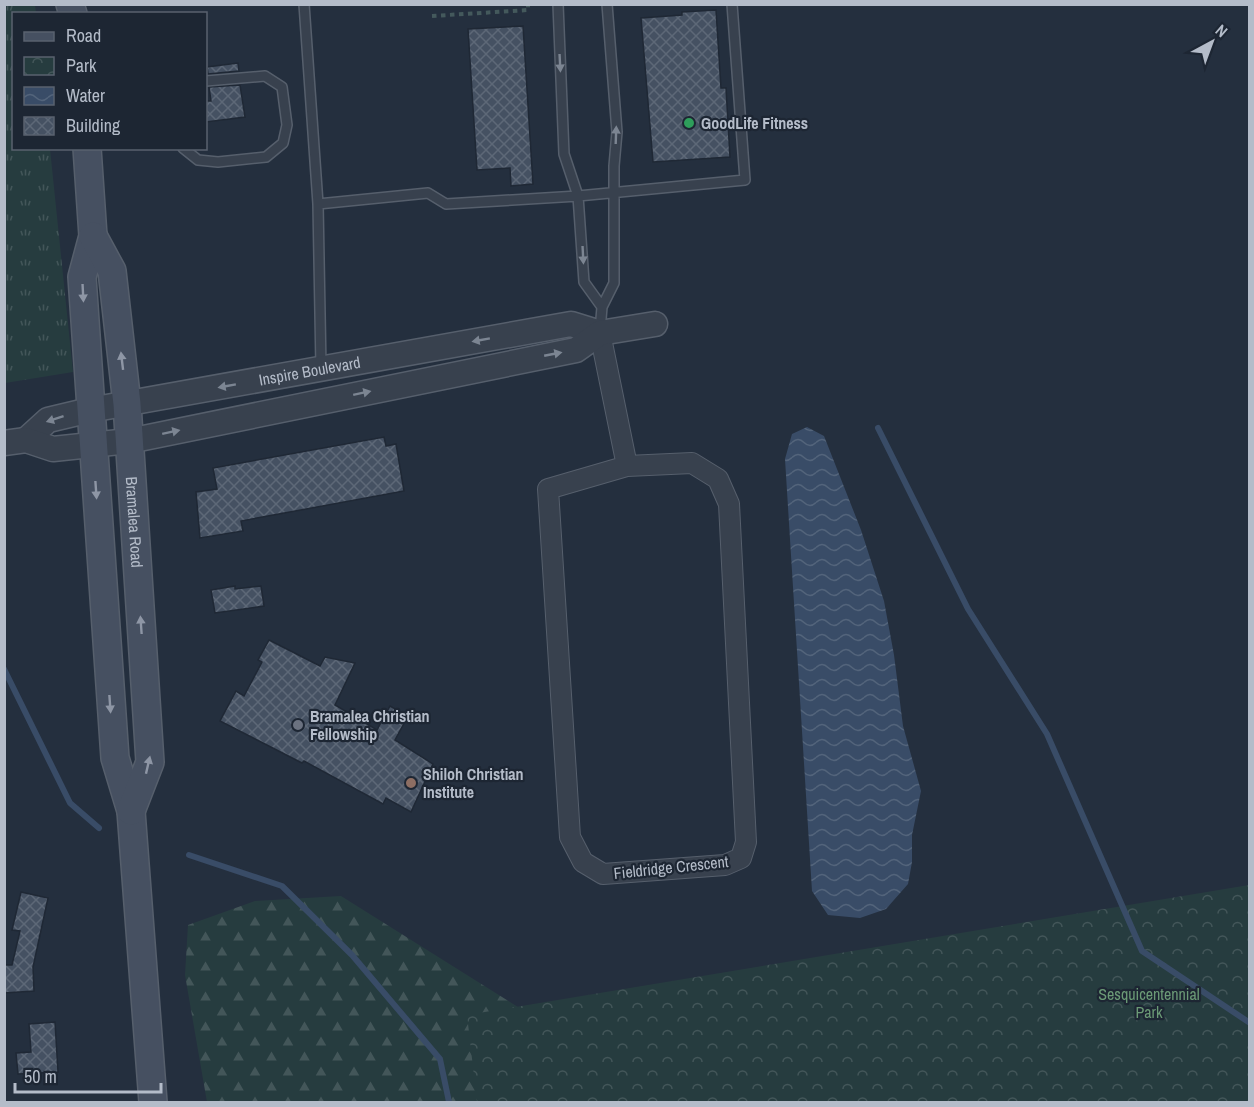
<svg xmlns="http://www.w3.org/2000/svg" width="1254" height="1107" font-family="'Archivo Narrow',sans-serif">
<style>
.grass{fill:url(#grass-tufts)}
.forest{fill:url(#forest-firs)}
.park{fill:url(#park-crowns)}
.water{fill:url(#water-waves)}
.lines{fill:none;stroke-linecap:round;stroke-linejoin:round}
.stream{stroke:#394c67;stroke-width:6}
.building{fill:url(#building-cross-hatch);stroke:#1f2835;stroke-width:1.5}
.service-casing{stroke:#565f6c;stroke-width:12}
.minor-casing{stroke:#565f6c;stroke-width:22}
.tertiary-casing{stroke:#565f6c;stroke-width:27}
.secondary-casing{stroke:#565f6c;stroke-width:30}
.path{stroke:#44595c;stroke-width:4;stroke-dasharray:4.5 4.5;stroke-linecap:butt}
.service{stroke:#38414e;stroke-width:9}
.minor{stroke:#38414e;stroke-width:20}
.tertiary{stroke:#38414e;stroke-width:24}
.secondary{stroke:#465061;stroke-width:27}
.oneway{fill:#7c8592}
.oneway2{fill:#8e96a5}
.leisure-dot{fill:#2e9e5b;stroke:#1d2633;stroke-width:2}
.worship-dot{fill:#6b7280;stroke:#1d2633;stroke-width:2}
.education-dot{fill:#8d6e63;stroke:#1d2633;stroke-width:2}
.labels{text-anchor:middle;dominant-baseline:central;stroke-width:4.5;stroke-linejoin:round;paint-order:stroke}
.poi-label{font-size:16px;font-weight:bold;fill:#b4bcc9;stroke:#1d2633;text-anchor:start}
.street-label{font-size:16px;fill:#b4bcc9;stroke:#1d2633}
.park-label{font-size:16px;fill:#6b9a76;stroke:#1d2633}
</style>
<defs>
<pattern id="grass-tufts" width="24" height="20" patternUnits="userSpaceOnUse" patternTransform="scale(1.5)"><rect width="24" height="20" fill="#263c3f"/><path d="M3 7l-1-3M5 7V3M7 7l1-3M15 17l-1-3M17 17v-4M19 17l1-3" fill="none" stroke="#435659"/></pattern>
<pattern id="forest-firs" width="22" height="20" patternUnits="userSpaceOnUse" patternTransform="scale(1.5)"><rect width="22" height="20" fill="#263c3f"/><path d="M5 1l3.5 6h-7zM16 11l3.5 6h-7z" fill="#435659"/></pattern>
<pattern id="park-crowns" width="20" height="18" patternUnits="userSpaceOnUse" patternTransform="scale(1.5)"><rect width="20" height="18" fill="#263c3f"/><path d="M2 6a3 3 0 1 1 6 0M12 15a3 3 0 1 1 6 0" fill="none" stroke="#435659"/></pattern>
<pattern id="water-waves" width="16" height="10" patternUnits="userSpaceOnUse" patternTransform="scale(1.5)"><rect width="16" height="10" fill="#394c67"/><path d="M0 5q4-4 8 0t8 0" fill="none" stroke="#53647b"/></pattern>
<pattern id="building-cross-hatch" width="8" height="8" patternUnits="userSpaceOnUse" patternTransform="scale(1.5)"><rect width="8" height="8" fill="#455162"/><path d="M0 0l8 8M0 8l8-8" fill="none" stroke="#5d6877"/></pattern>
</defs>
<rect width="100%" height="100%" fill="#242f3e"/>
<path class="grass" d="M5 4 35 5 36 13 14 14V148L50 149 73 372 5 383Z"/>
<path class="forest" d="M341 896 529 1014 919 1102H207L185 975 188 925 255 901Z"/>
<path class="park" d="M1249 885V1102H477L467 1015Z"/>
<path class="water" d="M807 427 824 436 861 530 884 601 894 655 903 726 921 791 912 835V862L908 884 886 909 860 918 828 915 812 891 785 459 792 434Z"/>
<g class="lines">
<path class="stream" d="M878 428 968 609 1047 734 1142 951 1250 1023
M4 669 70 803 99 828
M189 855 282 886 352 955 440 1059 449 1102"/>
</g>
<path class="building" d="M716 10 721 88H726L730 157 653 162 641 18 682 15V12Z
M523 26 533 184 511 186 510 168 477 170 468 29Z
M238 63 239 71 208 74 207 67Z
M240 85 245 117 206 122V101H211L209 87Z
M384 437 386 446 396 444 404 491 241 521 243 531 200 538 196 492 217 489 213 468Z
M235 586V589L261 586 264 606 215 613 211 590Z
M269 640 320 666 325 657 355 663 335 705 377 730 390 706 408 716 395 740 433 764 411 812 386 798 383 804 304 761 302 763 220 721 236 691 244 696 262 662 258 660Z
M21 892 48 898 33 967 34 991 4 993V965H12L20 931 12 930Z
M55 1022 58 1072 18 1074 16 1053 31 1052 29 1024Z"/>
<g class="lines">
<defs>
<path id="service" d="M304 4 318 204 321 368
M558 4 564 154 578 196 584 282 602 307
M183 148 198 160 218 162 266 157 283 143 287 125 282 87 265 76 206 81
M318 204 428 193 446 204 578 196 745 180 732 4
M600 331 602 307 614 283V166L617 132 607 4"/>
<path id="minor" d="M600 333 627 466 692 463 718 479 729 504 746 842 741 858 725 865 603 874 583 862 570 837 548 489 627 466"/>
<g id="tertiary">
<path id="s1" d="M26 440 48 420 90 410 571 324 600 333"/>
<path d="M4 443 26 440 53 449 129 441 576 350 600 333 655 324"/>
</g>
<g id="secondary">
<path d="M70 4 73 14"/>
<path d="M87 148 93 236 82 277 115 758 131 811 153 1102"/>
<path id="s2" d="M93 236 112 271 127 404 150 762 131 811"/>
</g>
</defs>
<use href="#service" class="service-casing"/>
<use href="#minor" class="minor-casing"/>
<use href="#tertiary" class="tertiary-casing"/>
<use href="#secondary" class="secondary-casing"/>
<path class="path" d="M432 16 528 10V4"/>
<use href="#service" class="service"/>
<use href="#minor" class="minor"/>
<use href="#tertiary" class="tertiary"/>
<use href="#secondary" class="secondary"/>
</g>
<defs><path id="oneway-solid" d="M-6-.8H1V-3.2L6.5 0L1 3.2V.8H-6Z" transform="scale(1.5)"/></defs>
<g class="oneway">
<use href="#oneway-solid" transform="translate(560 63) rotate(87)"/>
<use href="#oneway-solid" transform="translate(616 135) rotate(-88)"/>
<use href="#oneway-solid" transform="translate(583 255) rotate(87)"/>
<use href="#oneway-solid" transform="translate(481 340) rotate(170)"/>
<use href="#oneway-solid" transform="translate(553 354) rotate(-11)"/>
<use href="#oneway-solid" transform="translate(227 386) rotate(170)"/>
<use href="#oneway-solid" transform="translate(362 393) rotate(-12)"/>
<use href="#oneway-solid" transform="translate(55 419) rotate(162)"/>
<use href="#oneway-solid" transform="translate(171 432) rotate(-12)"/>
</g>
<g class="oneway2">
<use href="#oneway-solid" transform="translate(83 293) rotate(87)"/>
<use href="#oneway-solid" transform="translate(122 361) rotate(-97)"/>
<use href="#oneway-solid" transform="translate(96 490) rotate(86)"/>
<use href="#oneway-solid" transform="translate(141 625) rotate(-94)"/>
<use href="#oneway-solid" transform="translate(110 704) rotate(86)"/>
<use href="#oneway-solid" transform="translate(148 765) rotate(-77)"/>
</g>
<circle class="leisure-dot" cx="689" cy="123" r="6"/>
<circle class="worship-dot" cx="298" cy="725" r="6"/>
<circle class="education-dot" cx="411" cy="783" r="6"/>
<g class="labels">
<g class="poi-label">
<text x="701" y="123">GoodLife Fitness</text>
<text x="310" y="716">Bramalea Christian<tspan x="310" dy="18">Fellowship</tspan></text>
<text x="423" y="774">Shiloh Christian<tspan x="423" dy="18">Institute</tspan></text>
</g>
<g class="street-label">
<text stroke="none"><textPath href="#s1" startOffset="296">Inspire Boulevard</textPath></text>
<text stroke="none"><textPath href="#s2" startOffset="292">Bramalea Road</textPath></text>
<text transform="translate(671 867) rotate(-6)">Fieldridge Crescent</text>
</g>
<g class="park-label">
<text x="1149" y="994">Sesquicentennial<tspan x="1149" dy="18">Park</tspan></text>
</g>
</g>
<rect width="1254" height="1107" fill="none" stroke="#b4bcc9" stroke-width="12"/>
<rect x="12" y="12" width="195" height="138" fill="#1d2633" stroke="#59626f" stroke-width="1.5"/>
<rect x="24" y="32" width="30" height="9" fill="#465061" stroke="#59626f" stroke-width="1.5"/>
<text x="66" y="42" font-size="18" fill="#b4bcc9">Road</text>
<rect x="24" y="57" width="30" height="18" fill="url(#park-crowns)" stroke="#59626f" stroke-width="1.5"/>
<text x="66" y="72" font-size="18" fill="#b4bcc9">Park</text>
<rect x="24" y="87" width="30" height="18" fill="url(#water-waves)" stroke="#59626f" stroke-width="1.5"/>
<text x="66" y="102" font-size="18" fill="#b4bcc9">Water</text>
<rect x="24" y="117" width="30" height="18" fill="url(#building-cross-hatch)" stroke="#59626f" stroke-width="1.5"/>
<text x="66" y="132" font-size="18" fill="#b4bcc9">Building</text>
<g transform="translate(1212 42) rotate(41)" stroke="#1d2633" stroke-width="4.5" paint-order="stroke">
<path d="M0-4.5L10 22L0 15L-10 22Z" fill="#b4bcc9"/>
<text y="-9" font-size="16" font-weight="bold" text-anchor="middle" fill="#b4bcc9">N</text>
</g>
<path d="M15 1083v9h146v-9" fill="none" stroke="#b4bcc9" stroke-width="3"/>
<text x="24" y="1083" font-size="18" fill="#b4bcc9" stroke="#1d2633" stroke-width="4.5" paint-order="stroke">50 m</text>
</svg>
